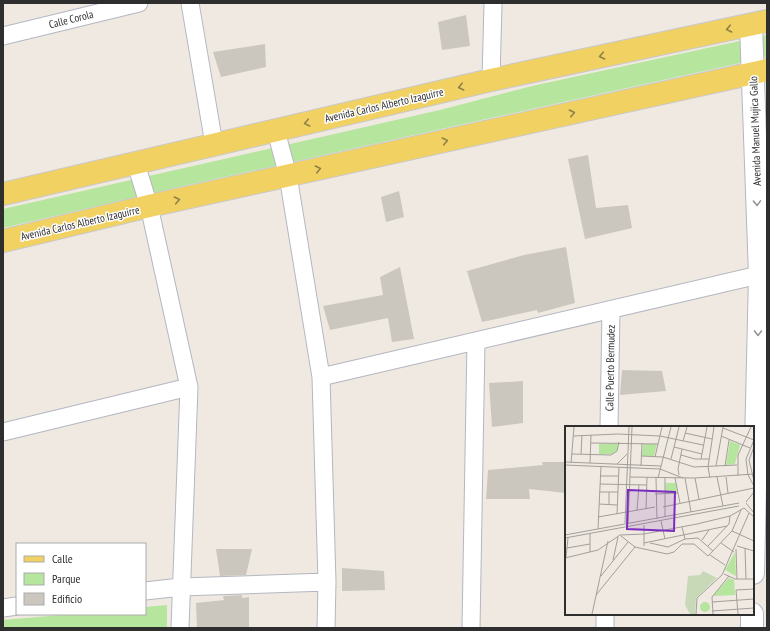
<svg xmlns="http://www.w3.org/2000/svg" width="770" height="631" font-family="'PT Sans Narrow',sans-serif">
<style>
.green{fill:#b6e59e}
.building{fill:#cbc7bf}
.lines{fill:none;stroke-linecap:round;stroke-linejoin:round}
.minor-casing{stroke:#b4b7c1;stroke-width:19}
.tertiary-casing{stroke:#b4b7c1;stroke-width:24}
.primary-casing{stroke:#c9c9c9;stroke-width:24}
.minor{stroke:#fff;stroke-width:17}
.tertiary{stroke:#fff;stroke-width:22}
.primary{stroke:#f2d163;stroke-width:22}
.oneway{stroke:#908048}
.oneway2{stroke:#969696}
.labels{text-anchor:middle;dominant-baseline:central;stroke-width:3;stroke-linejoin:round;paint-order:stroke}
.street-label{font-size:11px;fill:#2e2e2e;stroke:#fff}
.inset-road{fill:none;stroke:#a29e99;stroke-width:1}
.view{fill:#7b2cbf;fill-opacity:0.15;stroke:#7b2cbf;stroke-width:2}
.inset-edge{fill:none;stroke:#2e2e2e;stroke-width:2}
</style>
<rect width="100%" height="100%" fill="#efe9e1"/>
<path class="green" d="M767 35V57L188 185 3 228V209L440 110 532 86Z
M167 605V628H3V620L73 614H145V607Z"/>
<path class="building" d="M466 15 470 46 442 50 438 22Z
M265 44 266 67 221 77 213 52Z
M588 155 596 208 628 205 632 228 585 239 568 159Z
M399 191 404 217 386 222 381 197Z
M566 247 575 303 538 313 537 310 482 322 467 271 524 255Z
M400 267 414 339 392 342 388 318 330 330 323 306 383 295 380 277Z
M622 370 662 371 666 391 620 395Z
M523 381V423L492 427 489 383Z
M542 462H566V493L529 489 530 499H486L488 470 543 465Z
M216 549H252L246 575 220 576Z
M342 568 384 571 385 590 342 591Z
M242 595V598L249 597V628H197L196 603 224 600 223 596Z"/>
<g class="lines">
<defs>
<path id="minor" d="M190 3 214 144
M3 36 139 3
M491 80 493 3
M276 131 288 176 321 377 327 582 326 628
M136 164 149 206 189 387 180 628
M321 377 767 273
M609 427 611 310
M3 432 189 387
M145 591 181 587 327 582
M3 608 17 606
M471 628 476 341
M605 628V614"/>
<path id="tertiary" d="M751 25 760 275 753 573
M752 628V614"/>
<path id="primary" d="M3 194 491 80 767 21
M3 241 149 206 767 70"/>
</defs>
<use href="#minor" class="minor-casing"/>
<use href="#tertiary" class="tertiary-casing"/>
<use href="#primary" class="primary-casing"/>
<use href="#minor" class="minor"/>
<use href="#tertiary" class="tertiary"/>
<use href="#primary" class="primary"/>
</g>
<defs><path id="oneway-chevron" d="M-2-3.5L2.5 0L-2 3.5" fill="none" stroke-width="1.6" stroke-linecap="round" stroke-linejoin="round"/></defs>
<g class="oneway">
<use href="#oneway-chevron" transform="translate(729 29) rotate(168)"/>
<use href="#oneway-chevron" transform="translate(602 56) rotate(168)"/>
<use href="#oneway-chevron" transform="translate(461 87) rotate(167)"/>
<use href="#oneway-chevron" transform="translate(572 113) rotate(-12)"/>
<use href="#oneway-chevron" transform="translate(307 123) rotate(167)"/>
<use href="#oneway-chevron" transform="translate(445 141) rotate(-12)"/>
<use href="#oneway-chevron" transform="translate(318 169) rotate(-12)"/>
<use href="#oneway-chevron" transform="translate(177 200) rotate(-12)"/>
</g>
<g class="oneway2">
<use href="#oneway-chevron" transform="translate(757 203) rotate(88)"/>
<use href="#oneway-chevron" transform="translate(758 333) rotate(91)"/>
</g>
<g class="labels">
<g class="street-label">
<text transform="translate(71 19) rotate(-14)">Calle Corola</text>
<text transform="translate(384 105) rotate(-13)">Avenida Carlos Alberto Izaguirre</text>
<text transform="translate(755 131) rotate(-92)">Avenida Manuel Mujica Gallo</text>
<text transform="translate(80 223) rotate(-13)">Avenida Carlos Alberto Izaguirre</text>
<text transform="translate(610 368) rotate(-89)">Calle Puerto Bermudez</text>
</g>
</g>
<g transform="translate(565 426)">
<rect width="189" height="189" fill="#efe9e1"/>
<path d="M165 15 175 19 170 38 161 39ZM34 18H53L52 24 48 28H34ZM78 18H92L89 30H77ZM101 57H111L112 67H100ZM170 126 171 150 160 144ZM164 152 169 154 170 169 148 170ZM135 181a5 5 0 1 1 10 0a5 5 0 1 1-10 0Z" fill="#b6e59e"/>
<path d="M138 145 152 152 131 172 130 188H125L120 179 123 150 135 149Z" fill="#c8d9b8"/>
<path class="inset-road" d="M158 2 189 14M120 7 147 13M8 10 53 8 95 10 138 19M156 10 185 22M189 14 181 33 183 49 189 60M118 15 122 1M26 17 93 18M109 21 137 28M189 21 184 34 189 55M7 28 46 29 52 25 54 16M16 28 17 9M116 29 130 33H144M76 30 98 31 129 41 172 39M90 31 97 1M106 33 114 1M136 33 142 1M0 36 96 40M6 37 9 1M25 37 26 9M52 38 62 28M0 39 95 43 118 52M76 40 77 17M151 40 158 1M160 40 164 14M114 49 113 43 117 23M35 50H53M173 50V29L186 1M65 51 130 52 189 48M152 51 158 80M161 51 163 67M91 52 92 93M93 52 106 1M100 52V91M110 52 115 77M120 52 126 86M130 52 134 73M145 52 143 41 149 1M35 58 82 59M34 66H53M90 68 113 67M181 76 189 66M181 77 189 87M34 78 52 79M44 79V66M98 81 189 62M179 82 189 91M81 83 82 51M72 84 74 59M52 88 54 41M33 91 90 81M96 95 100 113M60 97 64 1M63 98 67 1M117 101 120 113M33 103 36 40M167 105 189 115M0 109 174 77M56 110 70 121 102 128 109 126 117 118H129L143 130 167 105 176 84M0 112 174 80M137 114 144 104M79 117 162 100M85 117 103 121 120 113 133 112 148 125M156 117 169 126M79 120V99M143 120 164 98 165 90M172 120 189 125M2 122 25 118M180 122 181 153M171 123 172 153M189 125V139M25 126V107M145 129 160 139M1 131 3 112M0 132 33 124 55 109 79 108 132 98 165 90 179 82M48 134 53 111M159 148 170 153H189M36 150 63 116M31 169 70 121M147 176 189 173M147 185 189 182M27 188 43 115M131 188 132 172 157 149 184 87M148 188 147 171 164 150M173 188 171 164 189 163"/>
<path class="view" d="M63 64 110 66 109 105 62 103Z"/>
<rect width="189" height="189" class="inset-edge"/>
</g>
<rect width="770" height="631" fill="none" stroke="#2e2e2e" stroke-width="8"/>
<rect x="16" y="543" width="130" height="72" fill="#ffffff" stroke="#ababab"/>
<rect x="24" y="556" width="20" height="6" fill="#f2d163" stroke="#ababab"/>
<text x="52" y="563" font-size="12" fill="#2e2e2e">Calle</text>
<rect x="24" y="573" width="20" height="12" fill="#b6e59e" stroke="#ababab"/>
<text x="52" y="583" font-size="12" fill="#2e2e2e">Parque</text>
<rect x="24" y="593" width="20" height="12" fill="#cbc7bf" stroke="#ababab"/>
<text x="52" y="603" font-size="12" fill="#2e2e2e">Edificio</text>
</svg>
